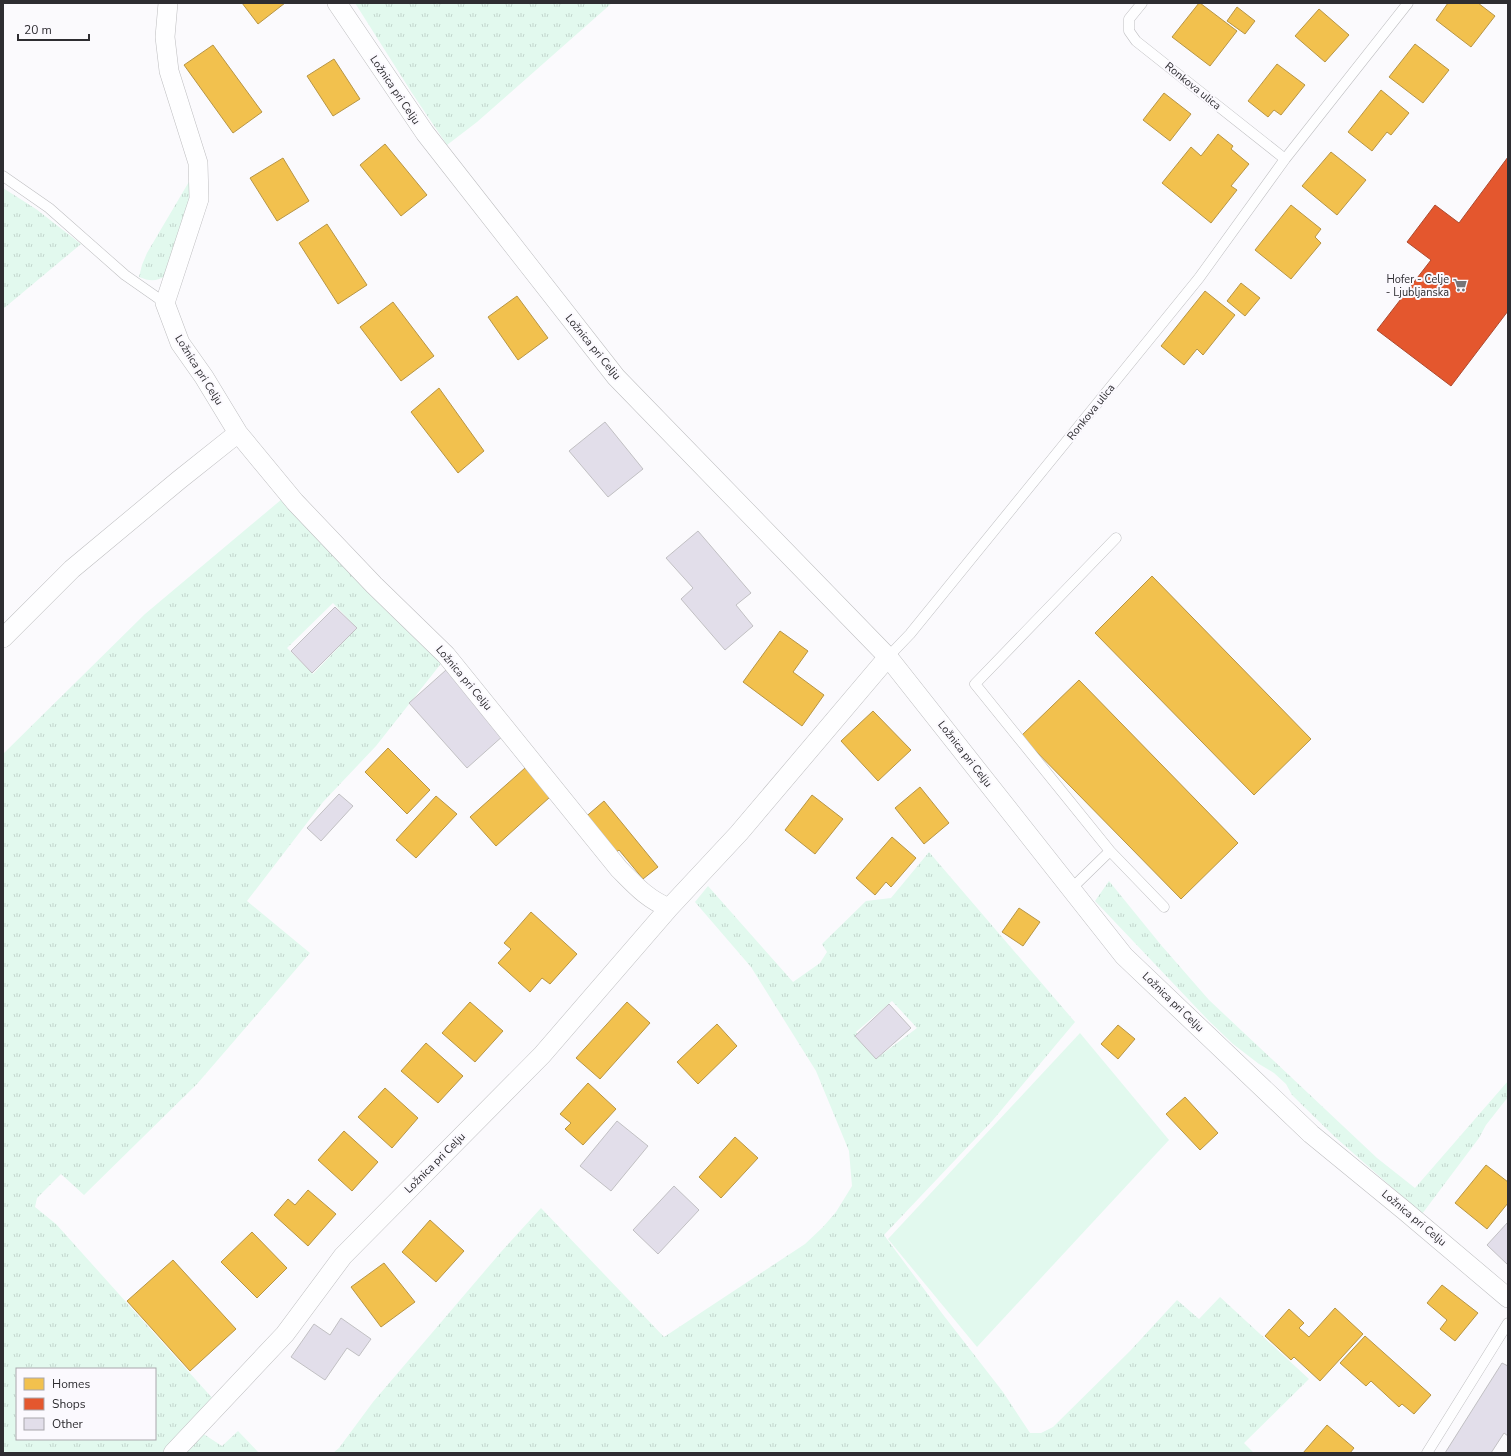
<svg xmlns="http://www.w3.org/2000/svg" width="1511" height="1456" font-family="'Nunito Sans',sans-serif">
<style>
.grass{fill:url(#grass-tufts);fill-rule:evenodd}
.green{fill:#e2f9ee}
.homes{fill:#f2c14e;stroke:#b79545}
.shops{fill:#e4572e;stroke:#ad4a2f}
.building{fill:#e2deea;stroke:#c1c0c3}
.lines{fill:none;stroke-linecap:round;stroke-linejoin:round}
.lane-casing{stroke:#bebec0;stroke-width:11}
.street-casing{stroke:#bebec0;stroke-width:20}
.lane{stroke:#fefeff;stroke-width:10}
.street{stroke:#fefeff;stroke-width:19}
.labels{text-anchor:middle;dominant-baseline:central;stroke-width:4;stroke-linejoin:round;paint-order:stroke}
.street-label{font-size:11px;fill:#2e2d31;stroke:#fbf9fe}
.poi-label{font-size:11px;fill:#2e2d31;stroke:#fbf9fe;text-anchor:end}
</style>
<defs>
<pattern id="grass-tufts" width="24" height="20" patternUnits="userSpaceOnUse"><rect width="24" height="20" fill="#e2f9ee"/><path d="M3 7l-1-3M5 7V3M7 7l1-3M15 17l-1-3M17 17v-4M19 17l1-3" fill="none" stroke="#c2d6cd"/></pattern>
</defs>
<rect width="100%" height="100%" fill="#fbfafd"/>
<path class="grass" d="M355 3H612L477 122 447 145 412 93Z
M190 180 188 210 165 276C156 282 149 281 139 277L142 265 147 253Z
M3 188 36 209 81 244 3 309Z
M282 499 443 661 376 746 323 802 247 901 310 953 197 1084 84 1195 61 1174 37 1198 35 1207 56 1224 214 1400 162 1453H3V754L145 614ZM333 603 357 628 313 674 287 648ZM17 1369H155V1439H17Z
M929 852 1075 1022 993 1120 884 1235 941 1312 1003 1392 1030 1433H1041L1053 1427 1130 1351 1177 1300 1199 1319 1220 1297 1309 1379 1244 1443 1254 1453H333L339 1448 373 1402 501 1252 541 1208 664 1337 805 1244 823 1227 836 1212 852 1186 849 1151 816 1071 751 967 695 902 708 886 793 982 820 963 827 952 822 944 866 901 891 898ZM892 1001 917 1028 877 1058 856 1032Z
M1109 881 1161 945 1209 1000 1377 1158 1415 1188 1508 1081V1097L1486 1125 1479 1138 1422 1214 1335 1137 1292 1095 1286 1084 1274 1073 1259 1064 1233 1044 1209 1021 1095 901Z
M238 1431 259 1453H182L202 1433 222 1446Z"/>
<path class="green" d="M1080 1033 1169 1140 977 1347 888 1239Z"/>
<path class="homes" d="M242 3H285L258 24Z
M1199 3H1200L1237 31 1210 66 1172 37Z
M1448 3H1478L1495 16 1471 47 1436 20Z
M1237 7 1255 21 1245 34 1227 21Z
M1319 9 1349 35 1325 62 1295 36Z
M1415 44 1449 70 1423 103 1389 77Z
M213 45 262 112 233 133 184 65Z
M334 59 360 99 333 116 307 76Z
M1277 64 1305 85 1281 115 1274 110 1268 117 1248 101Z
M1381 90 1409 113 1391 135 1387 132 1372 151 1348 132Z
M1164 93 1191 114 1170 141 1143 120Z
M1218 134 1233 146 1231 149 1249 164 1231 186 1237 190 1211 223 1162 183 1191 147 1201 156Z
M385 144 427 195 401 216 360 165Z
M1331 152 1366 180 1337 215 1302 186Z
M283 158 309 201 277 221 250 178Z
M1291 205 1321 229 1315 237 1321 243 1291 279 1255 250Z
M327 224 367 285 338 304 299 243Z
M1241 283 1260 298 1245 316 1227 301Z
M1205 291 1235 315 1203 355 1197 349 1184 365 1161 346Z
M517 296 548 338 518 360 488 317Z
M393 302 434 356 401 381 360 327Z
M439 388 484 451 458 473 411 412Z
M1152 576 1311 739 1254 795 1095 633Z
M780 631 808 651 793 672 824 695 802 726 743 682Z
M1079 680 1238 843 1181 899 1021 736Z
M873 711 911 750 878 781 841 741Z
M388 748 430 790 407 814 365 772Z
M525 768 550 797 496 846 470 817Z
M920 787 949 823 924 844 895 808Z
M812 795 843 819 815 854 785 830Z
M436 796 457 814 416 858 396 840Z
M604 801 658 867 643 879 619 850 612 856 582 820Z
M892 837 916 858 891 887 886 882 875 895 856 878Z
M1019 908 1040 922 1023 946 1002 932Z
M531 912 577 954 550 984 542 978 530 992 498 963 511 949 504 943Z
M470 1002 503 1031 475 1062 442 1033Z
M627 1002 650 1023 600 1079 576 1058Z
M717 1024 737 1046 698 1084 677 1062Z
M1118 1025 1135 1039 1118 1059 1101 1044Z
M426 1043 463 1076 438 1103 401 1071Z
M588 1083 616 1109 583 1145 565 1129 571 1123 560 1114Z
M385 1088 418 1118 392 1148 358 1117Z
M1185 1097 1218 1133 1200 1150 1166 1114Z
M344 1131 378 1162 352 1191 318 1160Z
M735 1137 758 1158 721 1198 699 1177Z
M1486 1165 1508 1182V1203L1487 1229 1455 1203Z
M308 1190 336 1214 308 1246 274 1215 288 1199 295 1205Z
M430 1220 464 1251 436 1282 402 1252Z
M252 1232 287 1268 257 1298 221 1262Z
M173 1260 236 1329 190 1371 127 1301Z
M384 1263 415 1302 381 1327 351 1287Z
M1442 1285 1478 1313 1455 1341 1440 1329 1447 1320 1427 1303Z
M1335 1308 1363 1334 1320 1381 1294 1357 1291 1360 1265 1336 1289 1309 1304 1323 1299 1328 1309 1337Z
M1365 1336 1431 1395 1414 1414 1402 1404 1399 1407 1371 1381 1366 1386 1340 1363Z
M1327 1425 1354 1448 1350 1453H1303Z"/>
<path class="shops" d="M1508 157V311L1451 386 1377 330 1431 260 1407 242 1435 205 1459 223Z"/>
<path class="building" d="M605 422 643 469 608 497 569 451Z
M698 531 751 593 736 605 753 626 725 650 681 599 693 588 666 558Z
M335 607 357 628 312 673 291 651Z
M446 670 504 735 467 768 409 703Z
M339 794 353 806 321 841 307 828Z
M889 1004 911 1028 876 1059 855 1036Z
M617 1121 648 1146 611 1191 580 1166Z
M674 1186 699 1210 658 1254 633 1230Z
M1508 1222V1265L1487 1245Z
M341 1318 371 1339 359 1356 347 1348 325 1380 291 1357 314 1324 330 1335Z
M1502 1363 1508 1366V1436L1504 1433 1491 1453H1445Z"/>
<g class="lines">
<defs>
<path id="lane" d="M1142 3 1129 19V31L1136 41 1285 159
M3 176 49 208 125 275 165 303
M888 657 910 634 1199 278 1285 159 1408 3
M1110 851 1164 907
M1071 889 1110 851 975 684 1116 538
M1427 1453 1508 1323"/>
<path id="street" d="M168 3 165 37 169 71 198 163 199 199 165 303 180 343 204 377 238 433 295 502 374 585 446 655 619 869C635 885 647 899 669 908L739 833 888 657
M337 3 425 133 616 377 888 657 1124 956 1311 1134 1405 1211 1508 1298
M3 638 72 569 179 480 238 433
M173 1453 285 1334 343 1256 542 1055 669 908"/>
</defs>
<use href="#lane" class="lane-casing"/>
<use href="#street" class="street-casing"/>
<use href="#lane" class="lane"/>
<use href="#street" class="street"/>
</g>
<defs>
<symbol id="supermarket-bare" viewBox="-9 -9 18 18"><path d="M-6-5.5h2.5l.6 2H6L4.5 2H-2.5L-4.4-4H-6ZM-1.5 3.2a1.3 1.3 0 1 0 .1 0ZM3 3.2a1.3 1.3 0 1 0 .1 0Z" fill="#767578" stroke="#fbf9fe" stroke-width="2.5" paint-order="stroke"/></symbol>
</defs>
<g fill-rule="evenodd">
<use href="#supermarket-bare" x="1450" y="275" width="20" height="20"/>
</g>
<g class="labels">
<g class="street-label">
<text transform="translate(1193 86) rotate(39)">Ronkova ulica</text>
<text transform="translate(395 90) rotate(56)">Ložnica pri Celju</text>
<text transform="translate(593 347) rotate(51)">Ložnica pri Celju</text>
<text transform="translate(199 370) rotate(58)">Ložnica pri Celju</text>
<text transform="translate(1091 412) rotate(-51)">Ronkova ulica</text>
<text transform="translate(464 678) rotate(50)">Ložnica pri Celju</text>
<text transform="translate(965 754) rotate(52)">Ložnica pri Celju</text>
<text transform="translate(1173 1002) rotate(44)">Ložnica pri Celju</text>
<text transform="translate(435 1163) rotate(-45)">Ložnica pri Celju</text>
<text transform="translate(1414 1218) rotate(40)">Ložnica pri Celju</text>
</g>
<g class="poi-label">
<text x="1449" y="279">Hofer - Celje<tspan x="1449" dy="13">- Ljubljanska</tspan></text>
</g>
</g>
<rect width="1511" height="1456" fill="none" stroke="#2e2d31" stroke-width="8"/>
<rect x="16" y="1368" width="140" height="72" fill="#fbf9fe" stroke="#a9a7ac"/>
<rect x="24" y="1378" width="20" height="12" fill="#f2c14e" stroke="#a9a7ac"/>
<text x="52" y="1388" font-size="12" fill="#2e2d31">Homes</text>
<rect x="24" y="1398" width="20" height="12" fill="#e4572e" stroke="#a9a7ac"/>
<text x="52" y="1408" font-size="12" fill="#2e2d31">Shops</text>
<rect x="24" y="1418" width="20" height="12" fill="#e2deea" stroke="#a9a7ac"/>
<text x="52" y="1428" font-size="12" fill="#2e2d31">Other</text>
<path d="M18 34v6h71v-6" fill="none" stroke="#2e2d31" stroke-width="2"/>
<text x="24" y="34" font-size="12" fill="#2e2d31" stroke="#fbf9fe" stroke-width="3" paint-order="stroke">20 m</text>
</svg>
